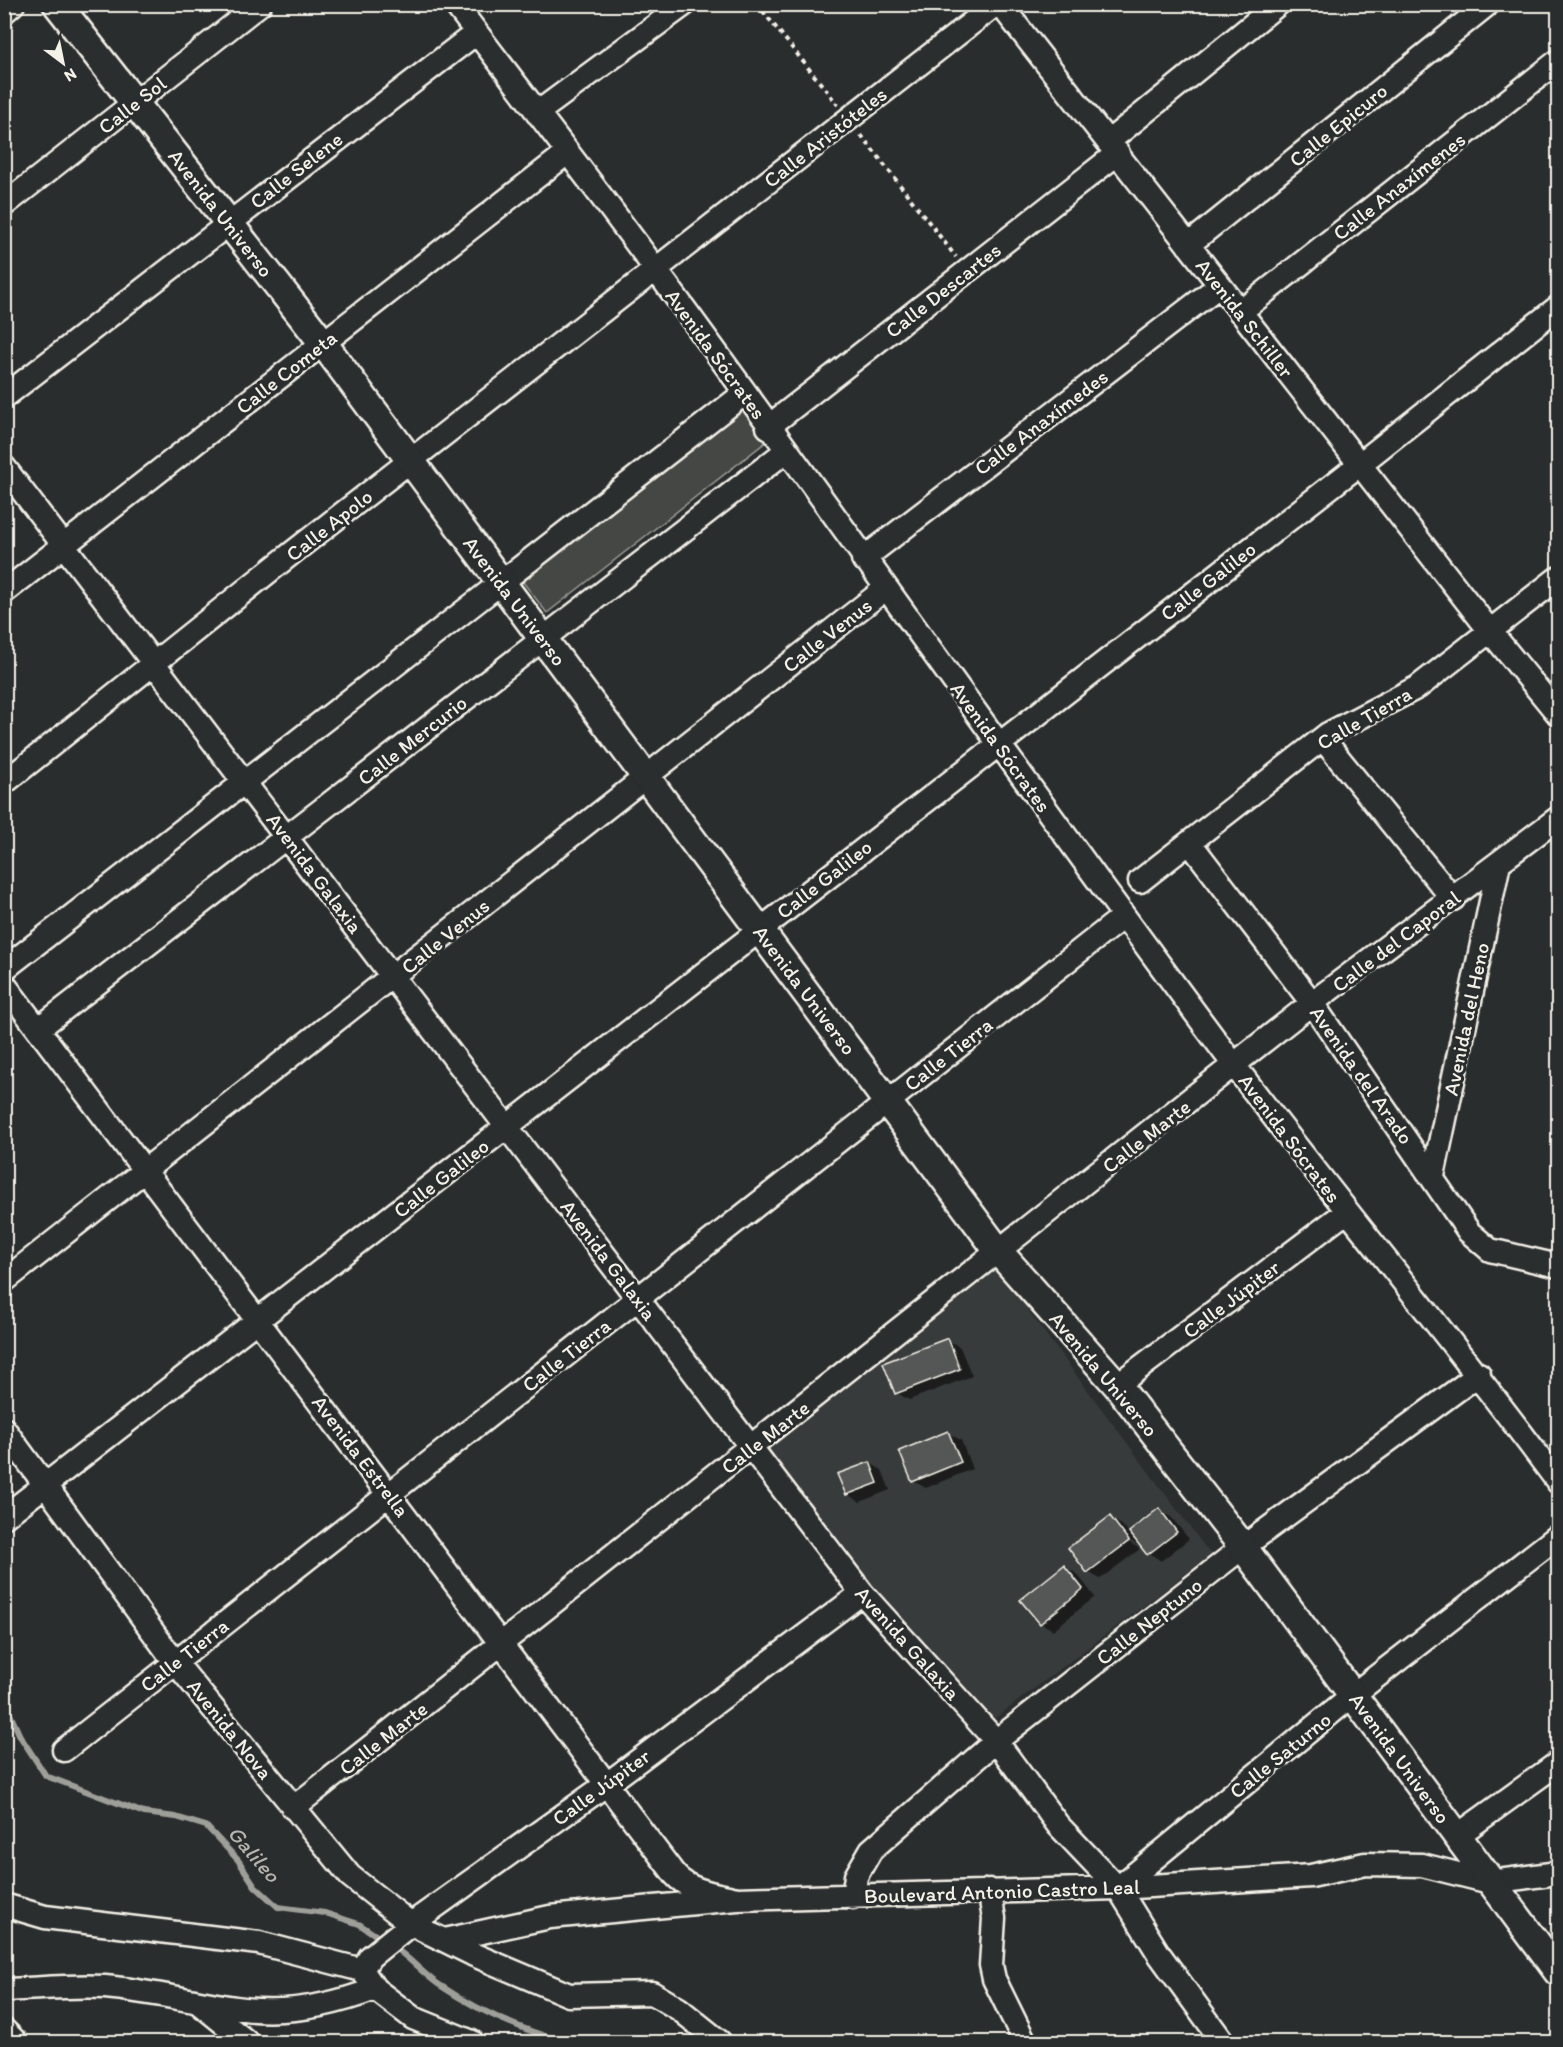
<svg xmlns="http://www.w3.org/2000/svg" width="1563" height="2047" font-family="Itim,sans-serif">
<style>
.built{fill:#373a3a}
.green{fill:#444645;stroke:#9c9c96;stroke-width:1.5}
.shadow{fill:#0007}
.lines{fill:none;stroke-linecap:round;stroke-linejoin:round}
.stream{stroke:#9f9f9a;stroke-width:6}
.building{fill:#555756;stroke:#f4f1e8;stroke-width:1.5}
.minor-casing{stroke:#f4f1e8;stroke-width:27}
.tertiary-casing{stroke:#f4f1e8;stroke-width:32}
.path{stroke:#f4f1e8;stroke-width:4;stroke-dasharray:4.5 4.5;stroke-linecap:butt}
.minor{stroke:#2a2d2e;stroke-width:22}
.tertiary{stroke:#2a2d2e;stroke-width:27}
.labels{text-anchor:middle;dominant-baseline:central;stroke-width:6;stroke-linejoin:round;paint-order:stroke}
.street-label{font-size:21px;fill:#f4f1e8;stroke:#2a2d2e}
.water-label{font-size:22px;font-style:italic;fill:#b5b3ae;stroke:#2a2d2e}
</style>
<rect width="100%" height="100%" fill="#2a2d2e"/>
<filter id="ink" filterUnits="userSpaceOnUse"><feTurbulence type="fractalNoise" baseFrequency=".0167" numOctaves="2"/><feDisplacementMap in="SourceGraphic" scale="12" xChannelSelector="R" yChannelSelector="G"/><feConvolveMatrix kernelMatrix="1 2 1 2 8 2 1 2 1" color-interpolation-filters="sRGB"/></filter>
<g filter="url(#ink)">
<path class="built" d="M994 1265 1211 1555 981 1729 761 1442Z"/>
<path class="green" d="M739 404 767 441 547 613 519 577Z"/>
<path class="shadow" d="M947 1340 960 1347 972 1376 909 1400 897 1393Z
M948 1433 961 1440 972 1469 926 1488 913 1481Z
M870 1463 882 1470 890 1490 860 1502 847 1494Z
M1159 1510 1171 1517 1189 1539 1161 1561 1123 1536 1122 1538 1140 1549 1100 1579 1088 1572 1110 1518 1122 1525 1129 1534Z
M1064 1566 1077 1574 1095 1597 1053 1630 1041 1623Z"/>
<g class="lines">
<path class="stream" d="M4 1701 20 1736 46 1776 144 1813 176 1817 206 1826 238 1860 255 1886 278 1907 325 1913 359 1924 383 1940
M392 1946C409 1957 422 1973 438 1984 478 2011 518 2029 565 2042"/>
</g>
<path class="building" d="M948 1338 960 1369 895 1394 883 1363Z
M948 1431 961 1462 912 1482 899 1451Z
M870 1462 878 1483 846 1495 837 1474Z
M1159 1508 1177 1532 1147 1555 1129 1532Z
M1110 1516 1129 1541 1087 1573 1068 1548Z
M1064 1565 1083 1589 1040 1624 1020 1600Z"/>
<g class="lines">
<defs>
<path id="minor" d="M455 4C522 93 591 181 656 270 850 534 1038 803 1234 1065 1340 1206 1454 1341 1558 1482
M1000 4 1490 631 1558 714
M4 12 13 4
M537 113 685 4
M1108 142 1278 4
M4 205 260 4
M1188 245 1488 4
M1240 312 1558 61
M4 397 476 33
M768 427 1118 153
M4 467 862 1593 996 1741 1058 1825 1118 1888 1159 1954 1223 2042
M863 559 1220 285
M4 592 567 153
M1323 739 1453 899
M4 783 292 553 996 4
M1190 843 1312 1003 1469 1232 1490 1250 1558 1266
M1140 881 1328 734 1418 687 1558 578
M4 969 745 393
M4 984 675 1875C689 1891 716 1894 737 1899
M38 1029 786 451
M1433 1176 1499 863
M4 1281 885 589
M1117 1385 1346 1212
M4 1429 175 1662 350 1876 411 1924 472 1954 569 1995 652 1993 679 2009 720 2042
M4 1517 1360 464 1558 307
M64 1750 1124 916
M293 1808 1312 1003 1558 818
M1457 1836 1558 1763
M1118 1888 1354 1694 1558 1536
M989 1890 994 1918 991 1965 994 1979 1025 2042
M853 1897 856 1876 871 1850 996 1741 1243 1547 1479 1374
M4 1905 45 1917 259 1943 362 1970
M445 1940 550 1917 737 1899 1118 1888 1311 1876 1365 1864 1422 1865 1490 1882 1558 1873
M4 1990C37 1989 72 1985 105 1987 150 1991 193 2002 236 2008 284 2015 331 2006 375 1989
M200 2004 247 2042
M4 2030 16 2042
M472 2042 413 2018 375 1989 362 1970 370 1957 411 1924 607 1784 862 1593"/>
<path id="tertiary" d="M57 4 323 343 999 1252 1117 1385 1243 1547 1558 1972"/>
</defs>
<use href="#minor" class="minor-casing"/>
<use href="#tertiary" class="tertiary-casing"/>
<path class="path" d="M757 4 838 105
M861 135 956 257"/>
<use href="#minor" class="minor"/>
<use href="#tertiary" class="tertiary"/>
</g>
</g>
<g class="labels">
<g class="street-label">
<text transform="translate(132 105) rotate(-38)">Calle Sol</text>
<text transform="translate(1338 125) rotate(-39)">Calle Epicuro</text>
<text transform="translate(825 137) rotate(-38)">Calle Aristóteles</text>
<text transform="translate(296 170) rotate(-38)">Calle Selene</text>
<text transform="translate(1399 186) rotate(-38)">Calle Anaxímenes</text>
<text transform="translate(221 213) rotate(52)">Avenida Universo</text>
<text transform="translate(943 290) rotate(-38)">Calle Descartes</text>
<text transform="translate(1245 318) rotate(52)">Avenida Schiller</text>
<text transform="translate(716 354) rotate(54)">Avenida Sócrates</text>
<text transform="translate(286 372) rotate(-38)">Calle Cometa</text>
<text transform="translate(1041 422) rotate(-37)">Calle Anaxímedes</text>
<text transform="translate(329 525) rotate(-38)">Calle Apolo</text>
<text transform="translate(1208 581) rotate(-38)">Calle Galileo</text>
<text transform="translate(515 601) rotate(53)">Avenida Universo</text>
<text transform="translate(827 635) rotate(-38)">Calle Venus</text>
<text transform="translate(1364 718) rotate(-30)">Calle Tierra</text>
<text transform="translate(412 740) rotate(-38)">Calle Mercurio</text>
<text transform="translate(1001 747) rotate(54)">Avenida Sócrates</text>
<text transform="translate(315 873) rotate(53)">Avenida Galaxia</text>
<text transform="translate(824 879) rotate(-38)">Calle Galileo</text>
<text transform="translate(445 936) rotate(-39)">Calle Venus</text>
<text transform="translate(1396 941) rotate(-37)">Calle del Caporal</text>
<text transform="translate(805 990) rotate(53)">Avenida Universo</text>
<text transform="translate(1466 1019) rotate(-78)">Avenida del Heno</text>
<text transform="translate(948 1054) rotate(-38)">Calle Tierra</text>
<text transform="translate(1362 1075) rotate(55)">Avenida del Arado</text>
<text transform="translate(1146 1136) rotate(-38)">Calle Marte</text>
<text transform="translate(1290 1138) rotate(53)">Avenida Sócrates</text>
<text transform="translate(441 1178) rotate(-38)">Calle Galileo</text>
<text transform="translate(609 1260) rotate(53)">Avenida Galaxia</text>
<text transform="translate(1231 1299) rotate(-37)">Calle Júpiter</text>
<text transform="translate(566 1355) rotate(-38)">Calle Tierra</text>
<text transform="translate(1104 1374) rotate(50)">Avenida Universo</text>
<text transform="translate(765 1437) rotate(-38)">Calle Marte</text>
<text transform="translate(361 1456) rotate(53)">Avenida Estrella</text>
<text transform="translate(1149 1621) rotate(-38)">Calle Neptuno</text>
<text transform="translate(908 1643) rotate(48)">Avenida Galaxia</text>
<text transform="translate(184 1655) rotate(-38)">Calle Tierra</text>
<text transform="translate(230 1729) rotate(51)">Avenida Nova</text>
<text transform="translate(383 1738) rotate(-38)">Calle Marte</text>
<text transform="translate(1280 1755) rotate(-39)">Calle Saturno</text>
<text transform="translate(1400 1758) rotate(54)">Avenida Universo</text>
<text transform="translate(601 1787) rotate(-36)">Calle Júpiter</text>
<text transform="translate(1002 1891) rotate(-2)">Boulevard Antonio Castro Leal</text>
</g>
<g class="water-label">
<text transform="translate(254 1854) rotate(49)">Galileo</text>
</g>
</g>
<rect width="1563" height="2047" fill="none" stroke="#2a2d2e" stroke-width="24"/>
<rect x="12" y="12" width="1539" height="2023" fill="none" stroke="#f4f1e8" stroke-width="2" filter="url(#ink)"/>
<g transform="translate(63 63) rotate(148)" stroke="#2a2d2e" stroke-width="4.5" paint-order="stroke">
<path d="M0-4.5L10 22L0 15L-10 22Z" fill="#f4f1e8"/>
<text y="-9" font-size="16" font-weight="bold" text-anchor="middle" fill="#f4f1e8">N</text>
</g>
</svg>
